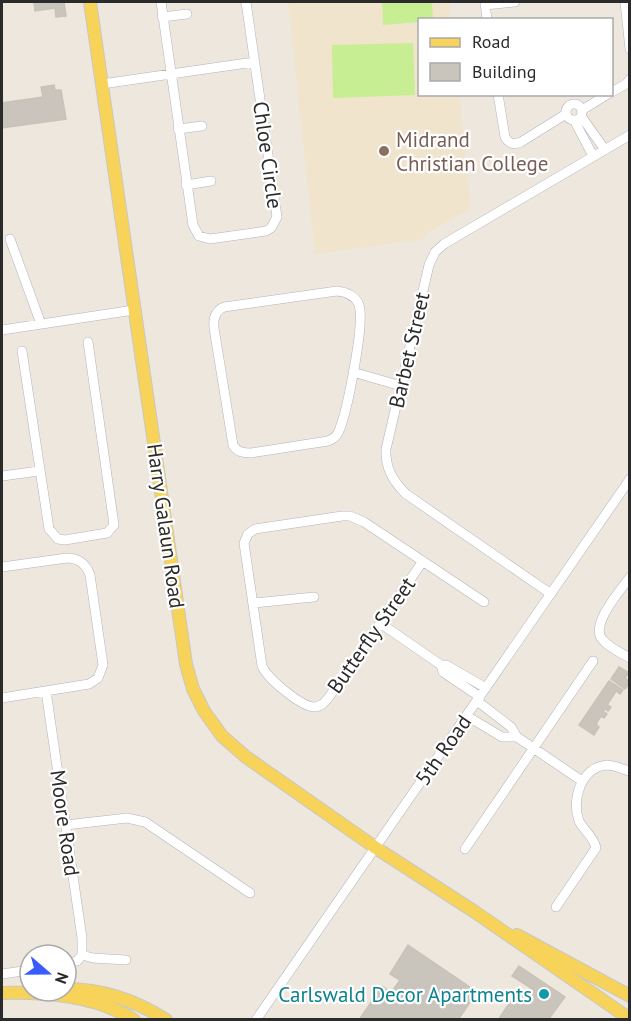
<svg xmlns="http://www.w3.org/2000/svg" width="631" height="1021" font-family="'PT Sans',sans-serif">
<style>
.education{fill:#f0e4cc}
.pitch{fill:#c7ee93}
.building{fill:#c9c4bc;stroke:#c9c3b6;stroke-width:1.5}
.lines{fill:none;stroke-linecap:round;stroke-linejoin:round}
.minor-casing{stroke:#b1b3c0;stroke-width:10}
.major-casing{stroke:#c8c8c8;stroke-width:14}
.minor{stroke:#fff;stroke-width:9}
.major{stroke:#f7d359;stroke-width:12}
.education-dot{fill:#8d6e63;stroke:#fff;stroke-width:2}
.culture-dot{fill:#0f9aa8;stroke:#fff;stroke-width:2}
.labels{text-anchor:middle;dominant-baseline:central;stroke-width:4.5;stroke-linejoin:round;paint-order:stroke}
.education-label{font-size:21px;fill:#785e54;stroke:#fff;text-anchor:start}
.street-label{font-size:21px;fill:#2b2b2b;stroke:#fff}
.culture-label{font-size:21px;fill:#0d838f;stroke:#fff;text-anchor:end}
</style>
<rect width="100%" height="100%" fill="#eee7dd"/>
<path class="education" d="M288 2H449L451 19 420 20V94L459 95 471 208 427 233 424 236 425 239 315 254Z"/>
<path class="pitch" d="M382 2H432L433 19 420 20 419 22 383 25Z
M413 43 415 95 333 98 332 45Z"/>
<path class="building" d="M34 2H64L66 16 56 17 55 8 35 11Z
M54 85 55 90H61L66 119 2 128V103L43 97 41 87Z
M619 667 629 673 625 678 630 682 625 689 611 679Z
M609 681 623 690 620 694 616 691 607 705 611 707 608 711 605 709 603 711 607 714 604 718 601 716 596 724 599 727 594 735 579 725Z
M408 945 477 992 458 1020H359L382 986 391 993 400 980 390 974Z
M519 966 565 997 548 1020H498L517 992 525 997 531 988 512 976Z"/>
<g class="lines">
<defs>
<path id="minor" d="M161 2 193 225 199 236 210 239 266 231 271 228 277 217 246 2
M485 2 487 20
M625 2 630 49
M485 5 515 2
M162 17 187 14
M102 84 254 62
M612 92 626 84 630 79
M498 94 505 137C509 144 514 145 521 142L566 114
M566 112a8 8 0 1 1 16 0a8 8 0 1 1-16 0Z
M582 110 608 94
M581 116 605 150
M574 120 593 156
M178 129 202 126
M186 185 211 181
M10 239 41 324
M337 291C346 292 356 296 359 305 365 323 347 414 338 433 336 437 333 439 328 441L251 453C243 453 237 452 233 445L214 328C213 319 215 311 224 307Z
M2 330 134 310
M22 351 49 529 58 539 65 540 107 533 114 525 88 342
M353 372 401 386
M2 476 39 471
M423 561 329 697C325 702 321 707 314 707 300 706 267 678 262 666L244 543 248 534 255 529 342 516H350L364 522 484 602
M2 567 67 558C79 558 86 564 90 575L103 665 98 678 89 684 2 698
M630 577C621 590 590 624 602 639 608 647 621 653 630 658
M551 594 406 494C393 481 385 468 386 449L429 265 435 252 444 244 630 135
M253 603 314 597
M380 623 441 665H446L486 688
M441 665 443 672 480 697
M46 691 82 938V955
M477 701 511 727 517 737 582 781
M467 716 502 737H517
M66 825 127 818 145 822 250 893
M465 849 593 661
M556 907 596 848C594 837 584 831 579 821 571 800 581 767 607 765 614 765 622 769 630 771
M82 955 93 958 126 960
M66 964 77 961 82 955
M2 974 30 970
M256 1020 630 479"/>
<path id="major" d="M90 2 186 664 193 689 204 711 222 736 246 757 376 848 475 912 630 1019
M517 935 630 996
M66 989C102 989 135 1000 166 1020
M2 993C46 992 96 995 134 1020"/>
</defs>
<use href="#minor" class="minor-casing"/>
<use href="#major" class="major-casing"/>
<use href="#minor" class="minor"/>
<use href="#major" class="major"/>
</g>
<circle class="education-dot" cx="384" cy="151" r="6"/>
<circle class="culture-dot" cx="544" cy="994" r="6"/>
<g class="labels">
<g class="education-label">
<text x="396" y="139">Midrand<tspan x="396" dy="24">Christian College</tspan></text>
</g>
<g class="street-label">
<text transform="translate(268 155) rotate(82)">Chloe Circle</text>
<text transform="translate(409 350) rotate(-77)">Barbet Street</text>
<text transform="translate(166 526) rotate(82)">Harry Galaun Road</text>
<text transform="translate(371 635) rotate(-55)">Butterfly Street</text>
<text transform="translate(443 750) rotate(-55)">5th Road</text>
<text transform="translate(65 823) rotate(82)">Moore Road</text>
</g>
<g class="culture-label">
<text x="532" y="994">Carlswald Decor Apartments</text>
</g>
</g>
<rect width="631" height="1021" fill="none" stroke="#2b2b2b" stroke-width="6"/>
<rect x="418" y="18" width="195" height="78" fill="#ffffff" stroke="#aaaaaa" stroke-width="1.5"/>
<rect x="430" y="38" width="30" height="9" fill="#f7d359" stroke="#aaaaaa" stroke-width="1.5"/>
<text x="472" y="48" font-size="18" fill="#2b2b2b">Road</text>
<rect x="430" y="63" width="30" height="18" fill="#c9c4bc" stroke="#aaaaaa" stroke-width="1.5"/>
<text x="472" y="78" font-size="18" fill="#2b2b2b">Building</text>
<g transform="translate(48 973) rotate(110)"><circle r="28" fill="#ffffff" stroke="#aaaaaa" stroke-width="1.5"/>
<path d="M0-4.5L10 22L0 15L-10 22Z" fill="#395cff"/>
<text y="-9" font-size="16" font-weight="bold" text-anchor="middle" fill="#2b2b2b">N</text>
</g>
</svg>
